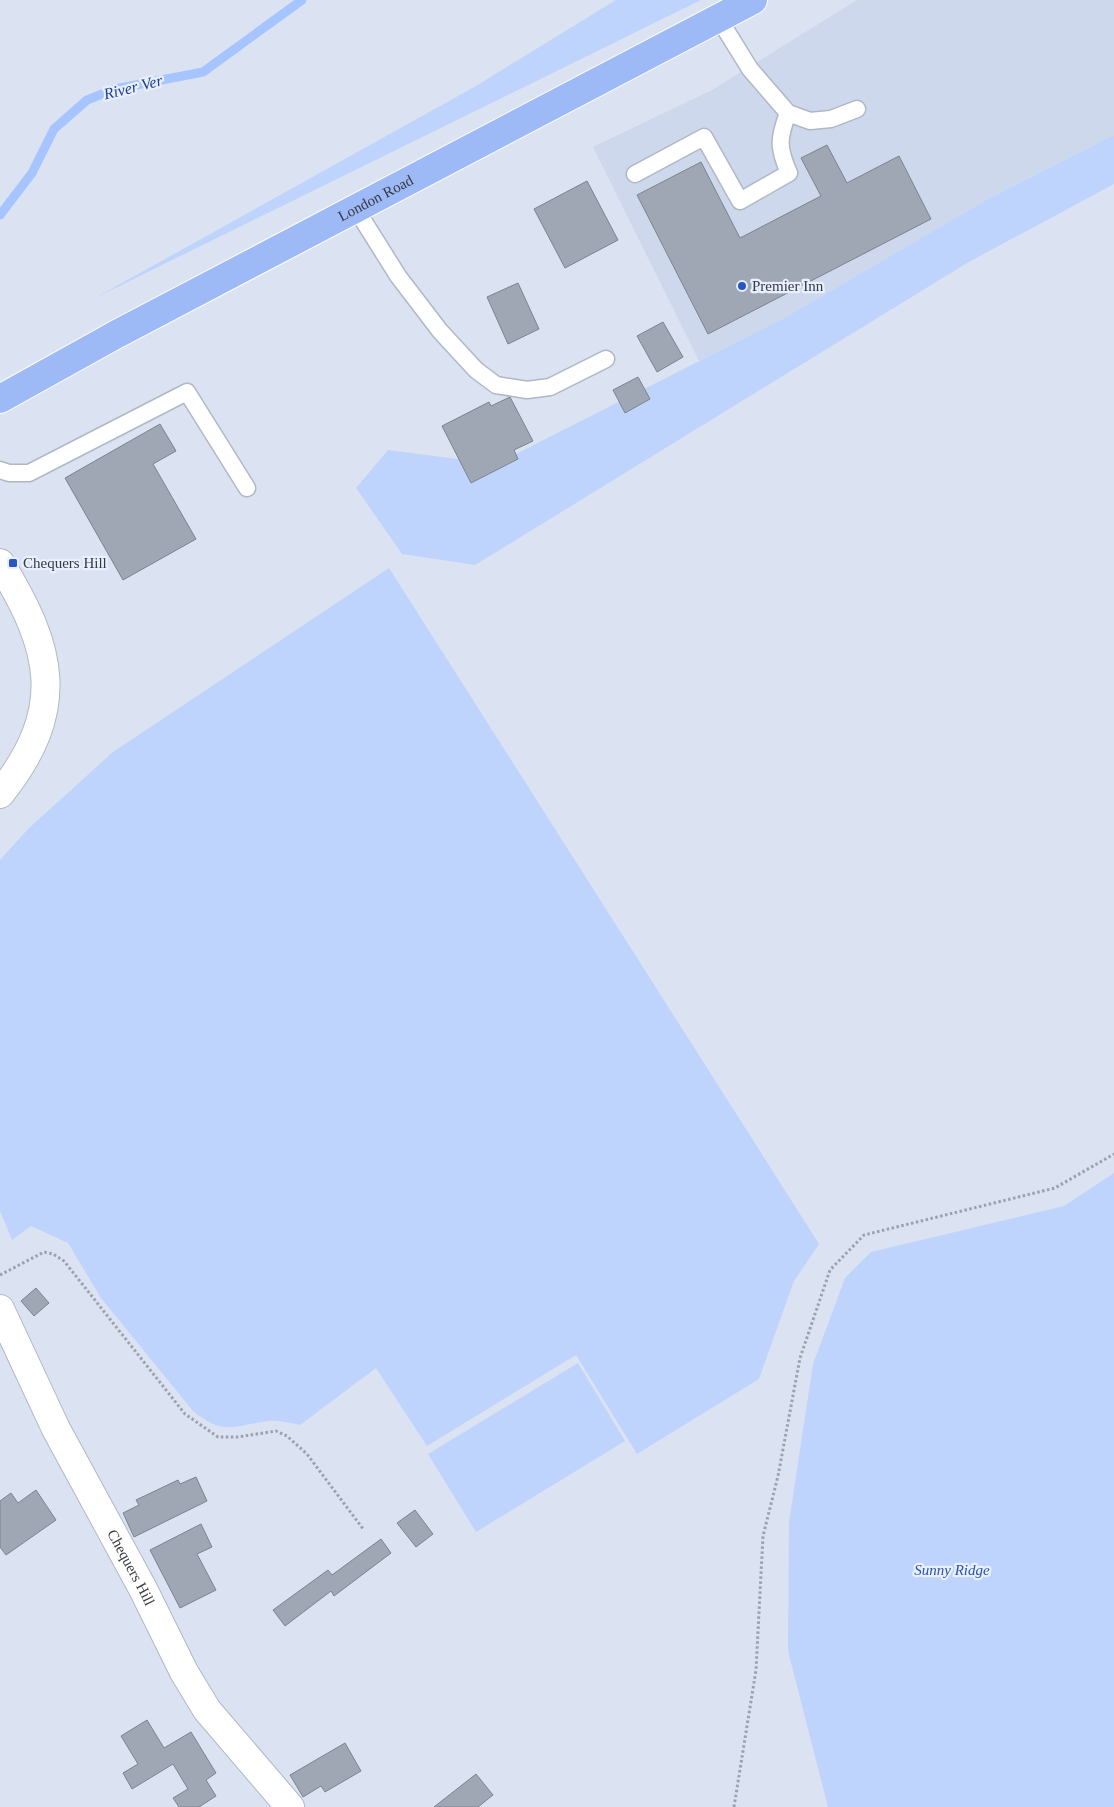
<svg xmlns="http://www.w3.org/2000/svg" width="1114" height="1807" font-family="Georgia,serif">
<style>
.built{fill:#cdd8ed}
.green{fill:#bfd4fc}
.lines{fill:none;stroke-linecap:round;stroke-linejoin:round}
.stream{stroke:#a6c4ff;stroke-width:9}
.building{fill:#9fa7b5;stroke:#7c8390}
.service-casing{stroke:#b0b8c6;stroke-width:19}
.tertiary-casing{stroke:#b0b8c6;stroke-width:30}
.primary-casing{stroke:#fff;stroke-width:30}
.path{stroke:#9ca1ad;stroke-width:3;stroke-dasharray:2.5 2.5;stroke-linecap:butt}
.service{stroke:#fff;stroke-width:16}
.tertiary{stroke:#fff;stroke-width:28}
.primary{stroke:#9dbaf7;stroke-width:28}
.poi-dot{fill:#2856c5;stroke:#e8f0ff;stroke-width:2}
.labels{text-anchor:middle;dominant-baseline:central;stroke-width:4.5;stroke-linejoin:round;paint-order:stroke}
.street-label{font-size:15px;fill:#36393f;stroke:#e8f0ff}
.poi-label{font-size:15px;fill:#36393f;stroke:#e8f0ff;text-anchor:start}
.park-label{font-size:15px;font-style:italic;fill:#2d52a6;stroke:#e8f0ff}
.water-label{font-size:16px;font-style:italic;fill:#1b3f91;stroke:#e8f0ff}
</style>
<rect width="100%" height="100%" fill="#dbe2f1"/>
<path class="built" d="M857 0H1114V135L988 199 786 317 699 361 593 147 712 90Z"/>
<path class="green" d="M616 0H701L95 298 476 86Z
M1114 135V184L967 263 475 565 402 554 356 488 388 450 496 464 786 317 988 199Z
M389 568 819 1244 794 1281 759 1379 637 1454 576 1355 427 1446 376 1368 300 1425C290 1423 279 1420 269 1421 233 1425 225 1437 193 1411L101 1298 68 1243 31 1226 12 1240 0 1211V860L29 828 113 752Z
M1114 1173V1807H828L788 1651 789 1522 813 1364 845 1278 871 1252 1064 1206Z
M578 1363 625 1441 476 1532 428 1454Z"/>
<g class="lines">
<path class="stream" d="M0 215 32 173 54 129 87 100 115 89 203 72 302 0"/>
</g>
<path class="building" d="M827 145 847 183 899 156 931 219 708 334 637 195 701 162 740 238 821 196 801 158Z
M587 181 618 240 565 268 534 209Z
M518 283 539 329 508 344 487 297Z
M663 322 683 357 657 372 637 336Z
M638 377 650 399 625 413 613 390Z
M510 397 533 441 514 450 518 459 471 483 442 426 489 402 491 406Z
M160 424 176 451 153 464 196 539 123 580 65 478Z
M36 1288 49 1303 34 1316 21 1301Z
M196 1477 207 1501 134 1537 123 1513 139 1505 136 1500 178 1480 180 1484Z
M36 1490 56 1520 6 1555 0 1547V1501L11 1493 18 1503Z
M415 1510 433 1534 416 1547 397 1523Z
M201 1524 212 1547 197 1554 216 1590 180 1608 150 1550Z
M381 1539 391 1553 334 1596 331 1591 285 1626 273 1610 328 1570 332 1575Z
M147 1720 164 1748 191 1732 216 1773 206 1780 216 1796 199 1807H179L173 1798 188 1789 173 1764 132 1789 123 1773 138 1764 121 1736Z
M345 1743 361 1771 325 1792 321 1786 303 1797 290 1775Z
M476 1774 493 1795 478 1807H434Z"/>
<g class="lines">
<defs>
<path id="service" d="M719 19 750 69 788 113 810 121 831 119 857 109
M635 174 704 137 740 201 789 173C778 148 778 139 788 113
M356 209 398 276 440 331 476 370 496 385 527 390 550 387 606 359
M0 470 9 473H29L187 392 247 488"/>
<g id="tertiary">
<path d="M0 563C53 649 68 709 0 794"/>
<path id="s1" d="M0 1309 56 1429 143 1589 184 1672 207 1710 290 1807"/>
</g>
<g id="primary">
<path id="s2" d="M0 399 117 334 753 0"/>
</g>
</defs>
<use href="#service" class="service-casing"/>
<use href="#tertiary" class="tertiary-casing"/>
<use href="#primary" class="primary-casing"/>
<path class="path" d="M0 1275 44 1252 53 1254 64 1261 185 1414 218 1437H238L276 1431 287 1436 307 1454 364 1530
M734 1807 756 1670 763 1536 778 1476 800 1358 830 1270 864 1235 1055 1188 1114 1154"/>
<use href="#service" class="service"/>
<use href="#tertiary" class="tertiary"/>
<use href="#primary" class="primary"/>
</g>
<g class="poi-dot">
<circle cx="742" cy="286" r="5"/>
<rect x="8" y="558" width="10" height="10" rx="2.5"/>
</g>
<g class="labels">
<g class="street-label">
<text stroke="none"><textPath href="#s2" startOffset="426">London Road</textPath></text>
<text stroke="none"><textPath href="#s1" startOffset="290">Chequers Hill</textPath></text>
</g>
<g class="poi-label">
<text x="752" y="286">Premier Inn</text>
<text x="23" y="563">Chequers Hill</text>
</g>
<g class="park-label">
<text x="952" y="1570">Sunny Ridge</text>
</g>
<g class="water-label">
<text transform="translate(133 87) rotate(-14)">River Ver</text>
</g>
</g>
</svg>
